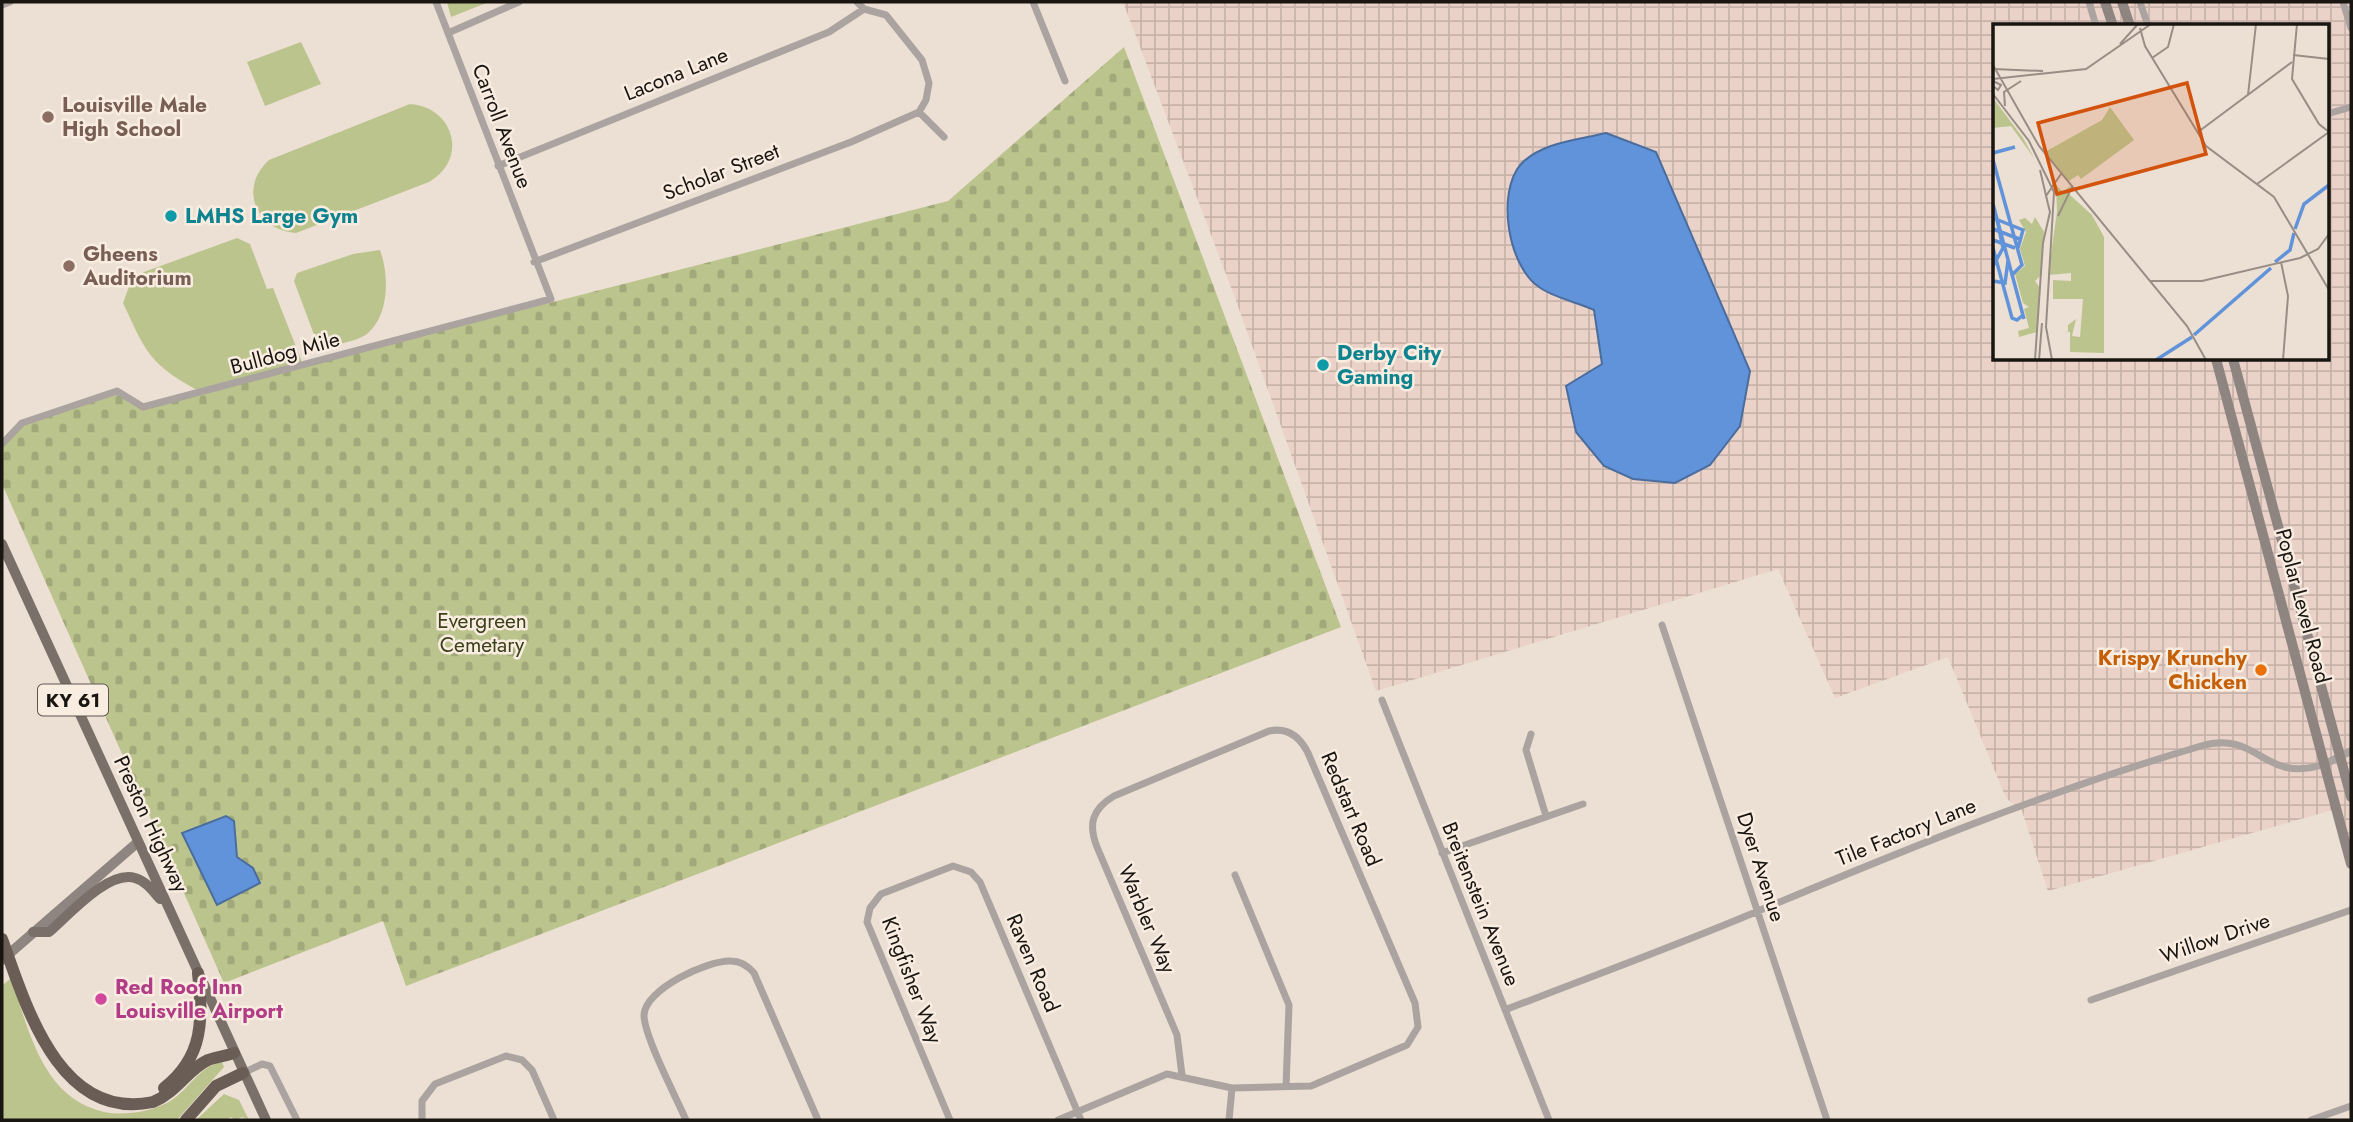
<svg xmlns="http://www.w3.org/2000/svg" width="2353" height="1122" font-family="Jost,sans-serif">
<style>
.industrial{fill:url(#industrial-grid);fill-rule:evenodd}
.grass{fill:#bcc48d}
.cemetery{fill:url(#cemetery-stones)}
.water{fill:#6093d9;stroke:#4b6d9d;stroke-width:2}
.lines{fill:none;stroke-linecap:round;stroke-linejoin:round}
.minor{stroke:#aaa39f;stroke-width:7}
.tertiary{stroke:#aaa39f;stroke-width:8}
.secondary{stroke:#8e8580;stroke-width:10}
.primary{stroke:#7a7069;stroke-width:10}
.motorway{stroke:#6a5d55;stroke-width:12}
.education-dot{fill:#8d6e63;stroke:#f9ece1;stroke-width:2.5}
.culture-dot{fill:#0f9aa8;stroke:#f9ece1;stroke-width:2.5}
.food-dot{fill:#e8710a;stroke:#f9ece1;stroke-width:2.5}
.hotel-dot{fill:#d1479c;stroke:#f9ece1;stroke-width:2.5}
.labels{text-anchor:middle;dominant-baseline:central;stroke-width:5;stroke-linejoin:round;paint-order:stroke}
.shield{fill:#f9ece1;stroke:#5c564f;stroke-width:2}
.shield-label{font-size:19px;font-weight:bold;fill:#191511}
.street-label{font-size:21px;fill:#191511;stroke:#f9ece1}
.education-label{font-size:21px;font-weight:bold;fill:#785e54;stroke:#f9ece1;text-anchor:start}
.culture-label{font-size:21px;font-weight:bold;fill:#0d838f;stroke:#f9ece1;text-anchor:start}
.park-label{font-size:21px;fill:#3c4119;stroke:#f9ece1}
.food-label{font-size:21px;font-weight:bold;fill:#c56008;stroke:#f9ece1;text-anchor:end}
.hotel-label{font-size:21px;font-weight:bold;fill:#b23c85;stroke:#f9ece1;text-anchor:start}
.inset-river{fill:none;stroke:#6093d9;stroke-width:3.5}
.inset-road{fill:none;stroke:#988e86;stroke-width:2}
.view{fill:#d3520c;fill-opacity:0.15;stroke:#d3520c;stroke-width:3.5}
.inset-edge{fill:none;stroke:#191511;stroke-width:3.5}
</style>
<defs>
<pattern id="industrial-grid" width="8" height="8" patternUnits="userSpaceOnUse" patternTransform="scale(1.75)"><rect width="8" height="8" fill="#ead2c8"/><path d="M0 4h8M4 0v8" fill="none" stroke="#c8b3ab"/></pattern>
<pattern id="cemetery-stones" width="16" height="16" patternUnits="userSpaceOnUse" patternTransform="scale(1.75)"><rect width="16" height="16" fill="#bcc48d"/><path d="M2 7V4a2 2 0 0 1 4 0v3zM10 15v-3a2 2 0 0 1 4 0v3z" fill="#a1a879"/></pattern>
</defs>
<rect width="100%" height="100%" fill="#ecdfd4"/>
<path class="industrial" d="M1123 2H2351V864L2336 809 2048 891 2022 811 2006 798 1948 657 1835 698 1778 569 1376 691 1235 298ZM1994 26H2327V359H1994Z"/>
<path class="grass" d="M447 2H489L451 17Z
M301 42 321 84 265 106 247 62Z
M410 104C454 107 469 159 429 182L296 233C256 230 238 188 269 160Z
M237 238 250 244 267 289 273 288 302 362 199 391C149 364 146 352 123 303L133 276Z
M380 250C389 274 390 315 367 334 356 342 332 345 319 348L294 281 297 273 353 254Z
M11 978C29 1030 42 1098 104 1112 125 1116 148 1112 167 1103 188 1092 198 1066 222 1062L224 1067 177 1120H2V986Z
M224 1094 239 1100 249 1120 242 1117 235 1120 231 1117 227 1120H196Z"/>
<path class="cemetery" d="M1124 47 1341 627 406 986 383 921 224 983 2 484V444L22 423 117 391 143 407 948 201Z"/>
<path class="water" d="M1606 133 1656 152 1750 371 1740 426 1710 465 1675 483 1633 479 1604 466 1576 432 1566 386 1602 364 1594 310C1577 302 1554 298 1539 287 1508 266 1496 193 1521 164 1542 142 1578 140 1606 133Z
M226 816 234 821 237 857 253 868 260 883 217 905 182 833Z"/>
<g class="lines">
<path class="minor" d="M1033 2 1065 81
M2089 2 2096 26
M2140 2 2148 26
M2343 2 2351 28
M2 5 10 2
M448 33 519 2
M919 112 944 137
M2327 114 2351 107
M498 166 829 32 864 9
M534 262 851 142 919 112 926 100 929 83 922 60 886 15 864 9 857 2
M2 444 22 423 117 391 143 407 551 299 436 2
M1662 625 1827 1120
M1382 700 1549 1120
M1531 734 1526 750 1546 816
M1442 853 1583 804
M1235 875 1289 1005 1286 1087
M2091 1000 2351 910
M1505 1010C1587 978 1670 948 1751 914 1899 852 2047 791 2201 746 2260 729 2262 785 2325 764
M243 1073 262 1064 270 1066 297 1120
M422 1120V1101L435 1084 506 1056 522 1060 532 1070 554 1120
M686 1120C676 1097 644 1036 644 1015 645 989 708 960 731 961 741 961 748 966 754 973L818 1120
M950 1120 867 922 870 908 881 894 953 866 971 872 980 882 1081 1120
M1058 1120 1167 1074 1232 1088 1311 1086 1407 1045 1418 1027 1415 1003 1308 753C1300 737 1288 727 1269 731L1114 796C1092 809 1088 824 1097 847L1177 1035 1182 1075
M1229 1120 1232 1088
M2311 1120 2351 1106"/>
<path class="tertiary" d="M2325 764 2351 751"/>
<path class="secondary" d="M2105 2 2113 26
M2122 2 2130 26
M2216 359 2351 864
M2233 359 2351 797
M2 960 138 842"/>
<path class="primary" d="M2 544 266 1120
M33 932H49C69 915 108 870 135 878 146 881 153 891 160 899"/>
<path class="motorway" d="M2 939C25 1002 58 1122 153 1102 177 1092 188 1069 208 1060 216 1057 226 1056 234 1053
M164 1088C204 1057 203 1019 198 973
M186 1120 216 1086 243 1073"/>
</g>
<g class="education-dot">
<circle cx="48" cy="117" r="7"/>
<circle cx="69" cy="266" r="7"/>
</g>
<g class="culture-dot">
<circle cx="171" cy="216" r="7"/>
<circle cx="1323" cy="365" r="7"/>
</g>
<circle class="food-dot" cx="2261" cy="670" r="7"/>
<circle class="hotel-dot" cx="101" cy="999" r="7"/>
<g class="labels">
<rect class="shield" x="38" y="684.5" width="70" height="31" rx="5"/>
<g class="shield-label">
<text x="73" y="700">KY 61</text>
</g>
<g class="street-label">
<text transform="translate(676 74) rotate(-22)">Lacona Lane</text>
<text transform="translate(502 126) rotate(69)">Carroll Avenue</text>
<text transform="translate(721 172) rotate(-21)">Scholar Street</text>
<text transform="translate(285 353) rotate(-15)">Bulldog Mile</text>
<text transform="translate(2303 606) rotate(75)">Poplar Level Road</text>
<text transform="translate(1351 809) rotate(67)">Redstart Road</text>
<text transform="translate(151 824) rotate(65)">Preston Highway</text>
<text transform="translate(1906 832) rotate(-22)">Tile Factory Lane</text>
<text transform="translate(1761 867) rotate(72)">Dyer Avenue</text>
<text transform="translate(1481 904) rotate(68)">Breitenstein Avenue</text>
<text transform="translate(1147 919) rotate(67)">Warbler Way</text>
<text transform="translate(2215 938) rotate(-19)">Willow Drive</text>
<text transform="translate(1033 963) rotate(67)">Raven Road</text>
<text transform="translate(912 980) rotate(69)">Kingfisher Way</text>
</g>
<g class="education-label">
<text x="62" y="105">Louisville Male<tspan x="62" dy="24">High School</tspan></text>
<text x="83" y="254">Gheens<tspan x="83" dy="24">Auditorium</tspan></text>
</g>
<g class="culture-label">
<text x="185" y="216">LMHS Large Gym</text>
<text x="1337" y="353">Derby City<tspan x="1337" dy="24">Gaming</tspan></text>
</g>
<g class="park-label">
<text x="482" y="621">Evergreen<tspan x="482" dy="24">Cemetary</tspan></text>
</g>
<g class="food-label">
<text x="2247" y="658">Krispy Krunchy<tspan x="2247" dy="24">Chicken</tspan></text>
</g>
<g class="hotel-label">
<text x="115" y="987">Red Roof Inn<tspan x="115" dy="24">Louisville Airport</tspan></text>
</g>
</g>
<g transform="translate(1993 24)">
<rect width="336" height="336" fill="#ecdfd4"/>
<path d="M0 74 30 114 41 134 18 102 0 104ZM63 161 70 168 77 162V171L99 191 111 213V329L77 328V308L72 307H75V301L83 295 79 312 87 313 90 275H60V256L78 257V249L55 251 64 188ZM42 193 51 208 48 251 42 257 47 264 44 308 26 313 25 307 36 304 31 285 36 283 30 279 22 250 32 242 27 225 33 208 26 196 32 194 39 200Z" fill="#bcc48d"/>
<path d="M117 83 141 116 88 155 85 151 76 157 52 128 109 96Z" fill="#bcc48d"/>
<path class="inset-river" d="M0 129 22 123M0 136 29 241 19 251M0 180 31 295M0 194 30 206 25 224M0 205 29 216M302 205 311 180 336 161M0 216 22 224M0 224 19 294 24 296 30 291M282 238 297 226 301 209M0 242 10 224 4 196M0 257 12 259 15 237M201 311 278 244M163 336 199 313"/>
<path class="inset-road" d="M304 0 299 55 326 100 336 108M147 4 152 22 213 122 281 173 336 266M127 20 145 0M300 31 336 35M159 34 175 23 181 0M0 41 46 122 194 302 213 336M0 45 50 47M0 55 93 45 158 0M0 57 8 61 5 66 0 62M0 70 36 117 61 168 53 303 59 336M255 71 263 0M12 82 11 68 28 57M205 108 299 38M47 146 55 180M264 160 336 108M65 192 79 163M288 238 295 272 290 336M157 257H209L307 234 325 225 336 210M42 336 50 219 57 188 53 172 68 150M46 336 49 299"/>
<path class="view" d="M194 59 213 130 64 170 45 99Z"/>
<rect width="336" height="336" class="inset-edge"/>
</g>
<rect width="2353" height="1122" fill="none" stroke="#191511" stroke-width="7"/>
</svg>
